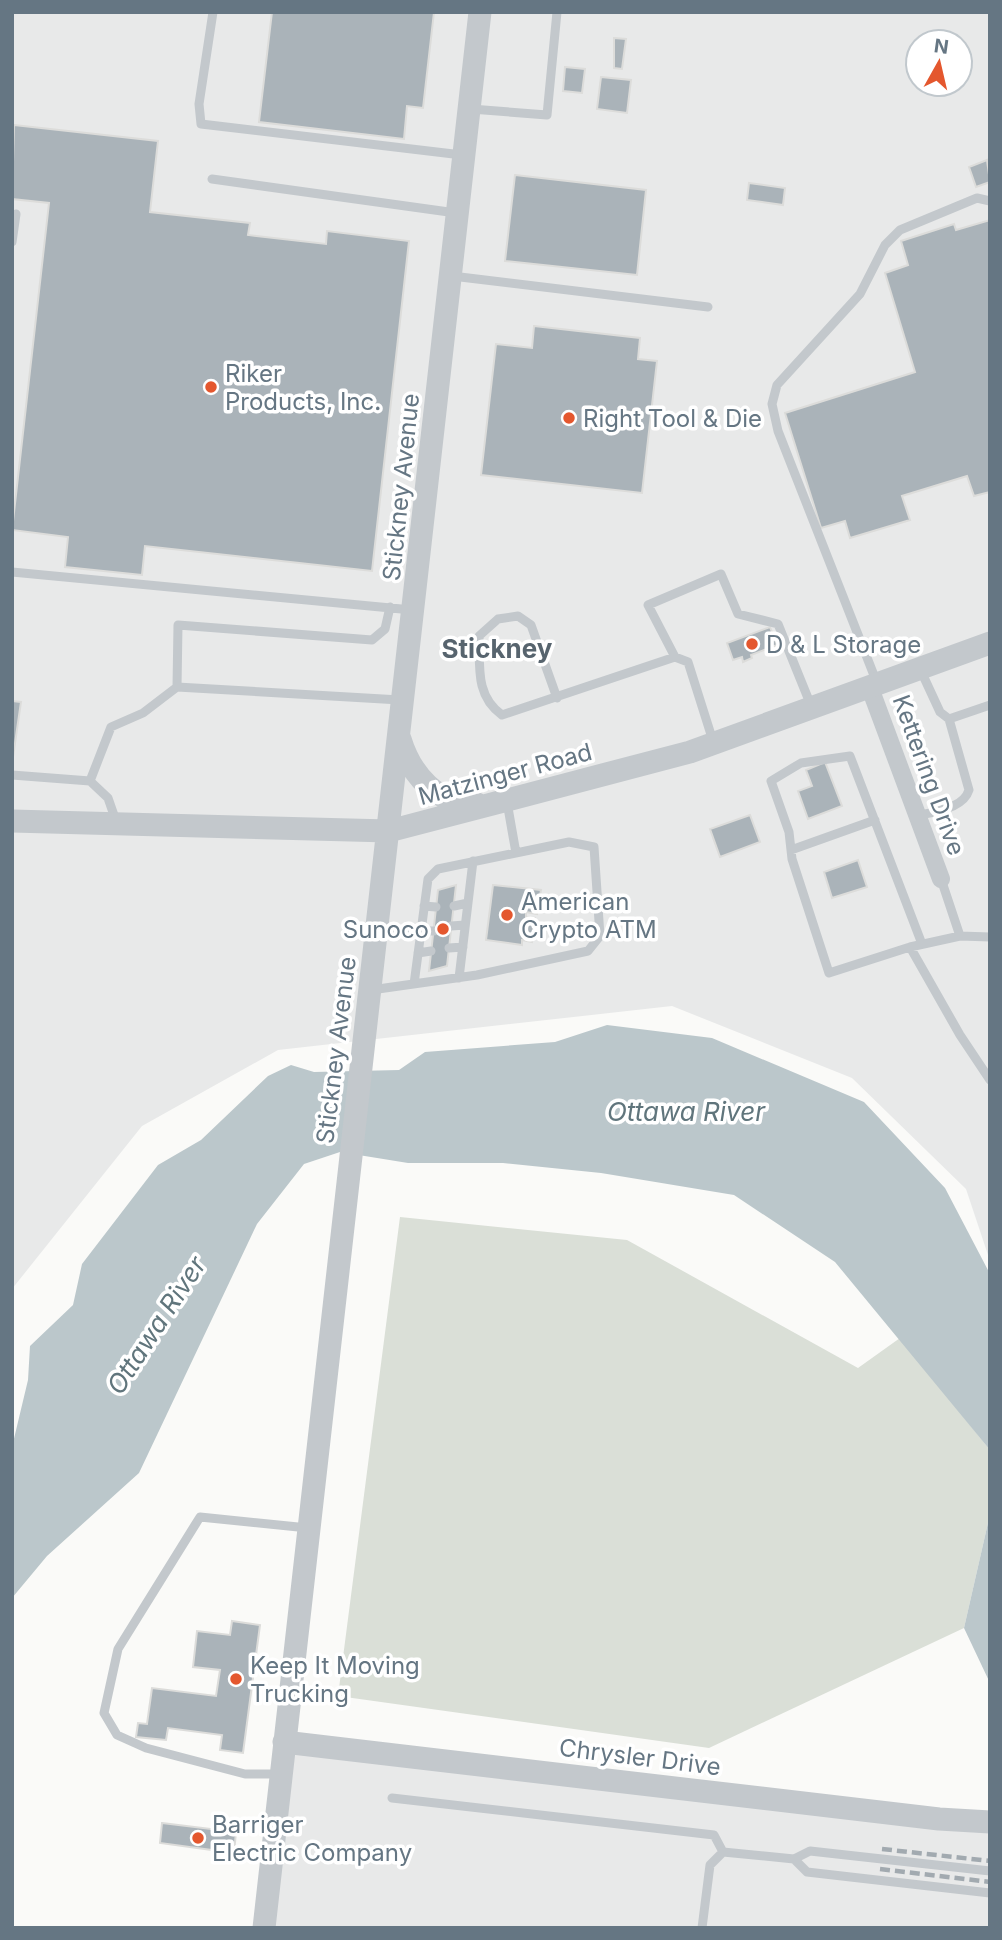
<svg xmlns="http://www.w3.org/2000/svg" width="1002" height="1940" font-family="Inter,sans-serif">
<style>
.built{fill:#e8e9e9;fill-rule:evenodd}
.green{fill:#dadfd7}
.water{fill:#bbc7cb}
.building{fill:#aab3b9;stroke:#dcdcda;stroke-width:2}
.lines{fill:none;stroke-linecap:round;stroke-linejoin:round}
.service{stroke:#c3c8cc;stroke-width:9}
.minor{stroke:#c3c8cc;stroke-width:18}
.tertiary{stroke:#c3c8cc;stroke-width:23}
.rail{stroke:#a2aab0;stroke-width:4.5;stroke-dasharray:10 5;stroke-linecap:butt}
.poi-dot{fill:#e4572e;stroke:#fff;stroke-width:2.5}
.labels{text-anchor:middle;dominant-baseline:central;stroke-width:7;stroke-linejoin:round;paint-order:stroke}
.poi-label{font-size:24px;fill:#657683;stroke:#fff;text-anchor:start}
.street-label{font-size:24px;fill:#657683;stroke:#fff}
.neighbourhood-label{font-size:26px;font-weight:bold;fill:#57646e;stroke:#fff}
.water-label{font-size:26px;font-style:italic;fill:#60757c;stroke:#fff}
</style>
<rect width="100%" height="100%" fill="#fafaf8"/>
<path class="built" d="M12 12H990V1261L966 1189 852 1078 672 1006 278 1050 142 1126 12 1289ZM918 42H960V84H918Z
M284 1742 990 1821V1928H264Z"/>
<path class="green" d="M400 1217 627 1240 858 1368 900 1338 990 1450V1514L964 1628 709 1748 338 1696Z"/>
<path class="water" d="M607 1025 712 1038 864 1102 945 1188 990 1274V1450L835 1262 734 1195 601 1173 503 1163H408L340 1152 304 1164 257 1224 139 1473 47 1556 12 1598V1447L28 1380 30 1346 73 1305 82 1264 158 1165 201 1140 268 1076 291 1065 314 1072 399 1070 425 1052 555 1042Z
M990 1514V1683L964 1628Z"/>
<path class="building" d="M272 12H434L423 108 407 106 404 139 259 122Z
M614 38 626 39 622 69 614 68Z
M565 67 585 69 582 93 563 91Z
M601 77 631 80 627 113 597 109Z
M14 125 158 141 150 212 250 223 248 235 326 244 327 231 409 241 372 571 145 546 142 575 65 567 68 537 12 530 49 203 12 199Z
M987 160 990 182 976 187 969 167Z
M515 175 646 190 637 275 505 261Z
M749 183 785 188 783 205 747 200Z
M990 220V492L974 496 967 476 902 496 910 520 850 538 845 521 821 528 785 413 915 372 885 273 908 265 901 241 954 224 956 230Z
M534 326 640 338 638 359 657 361 642 493 481 475 496 344 532 348Z
M770 627 777 645 751 655 752 658 743 662 742 657 733 660 727 643Z
M12 701 21 702 13 757H12Z
M825 762 842 806 808 819 798 791 812 786 806 770Z
M750 815 760 842 720 857 710 829Z
M858 860 867 887 832 898 824 872Z
M456 885 447 966 429 971 438 890Z
M493 885 541 890 537 914 526 912V917L535 918 532 942 522 940V945L486 940Z
M232 1621 260 1625 243 1753 220 1750 222 1735 168 1728 166 1740 136 1737 138 1723 147 1724 152 1688 216 1696 220 1670 193 1667 197 1631 230 1635Z
M162 1823 236 1832 234 1853 160 1843Z"/>
<g class="lines">
<path class="service" d="M213 12 199 104 201 124 462 155
M471 109 547 115 557 12
M212 179 456 213
M12 242 16 214
M452 276 708 307
M12 572 412 610
M921 671 940 712 949 719 990 705
M877 683 778 431 772 404 777 385 860 294 885 245 900 230 977 198 990 201
M177 687 178 625 372 640 385 629 390 607
M557 698 531 625 518 616 498 619 479 636C480 666 475 696 502 715L675 657
M713 741 688 662 675 657 648 605 721 574 738 614 778 624 812 708
M12 775 90 781 108 798 116 821
M90 781 111 727 143 713 177 687 400 700
M507 802 516 853
M918 816C935 811 963 809 969 790L949 719
M791 850 875 820
M941 879 960 936 990 937
M424 906 436 907
M454 906 468 903
M451 926 465 925
M378 930 434 931
M922 944 850 756 801 763 771 781 789 832 792 859 829 973 910 947 960 936
M910 947 960 1035 990 1080
M449 948 463 947
M418 953 431 951
M459 978 473 861
M371 990 477 975 588 951 600 936 594 847 569 842 438 869 428 879 414 984
M280 1774H245L146 1748 117 1735 104 1713 118 1649 200 1517 308 1528
M392 1798 714 1835 723 1852
M723 1852 794 1859 807 1872 990 1893
M794 1859 810 1851 990 1871
M702 1928 710 1865 723 1852"/>
<path class="minor" d="M870 688 941 879"/>
<path class="tertiary" d="M400 739C411 775 437 805 477 804
M12 821 389 831 690 752 990 643
M284 1742 939 1819 990 1822
M264 1928 480 12"/>
<path class="rail" d="M882 1849 990 1861
M880 1869 990 1882"/>
</g>
<g class="poi-dot">
<circle cx="211" cy="387" r="7"/>
<circle cx="569" cy="418" r="7"/>
<circle cx="752" cy="644" r="7"/>
<circle cx="507" cy="915" r="7"/>
<circle cx="443" cy="929" r="7"/>
<circle cx="236" cy="1679" r="7"/>
<circle cx="198" cy="1838" r="7"/>
</g>
<g class="labels">
<g class="poi-label">
<text x="225" y="373">Riker<tspan x="225" dy="28">Products, Inc.</tspan></text>
<text x="583" y="418">Right Tool &amp; Die</text>
<text x="766" y="644">D &amp; L Storage</text>
<text x="521" y="901">American<tspan x="521" dy="28">Crypto ATM</tspan></text>
<text x="429" y="929" text-anchor="end">Sunoco</text>
<text x="250" y="1665">Keep It Moving<tspan x="250" dy="28">Trucking</tspan></text>
<text x="212" y="1824">Barriger<tspan x="212" dy="28">Electric Company</tspan></text>
</g>
<g class="street-label">
<text transform="translate(401 487) rotate(-84)">Stickney Avenue</text>
<text transform="translate(505 774) rotate(-15)">Matzinger Road</text>
<text transform="translate(929 775) rotate(70)">Kettering Drive</text>
<text transform="translate(336 1050) rotate(-83)">Stickney Avenue</text>
<text transform="translate(640 1757) rotate(7)">Chrysler Drive</text>
</g>
<g class="neighbourhood-label">
<text x="497" y="648">Stickney</text>
</g>
<g class="water-label">
<text x="686" y="1111">Ottawa River</text>
<text transform="translate(156 1325) rotate(-57)">Ottawa River</text>
</g>
</g>
<rect width="1002" height="1940" fill="none" stroke="#657683" stroke-width="28"/>
<g transform="translate(939 63) rotate(8)"><circle r="33" fill="#ffffff" stroke="#c1c8cd" stroke-width="2"/>
<path d="M0-5L12 26L0 18L-12 26Z" fill="#e4572e"/>
<text y="-10" font-size="19" font-weight="bold" text-anchor="middle" fill="#657683">N</text>
</g>
</svg>
